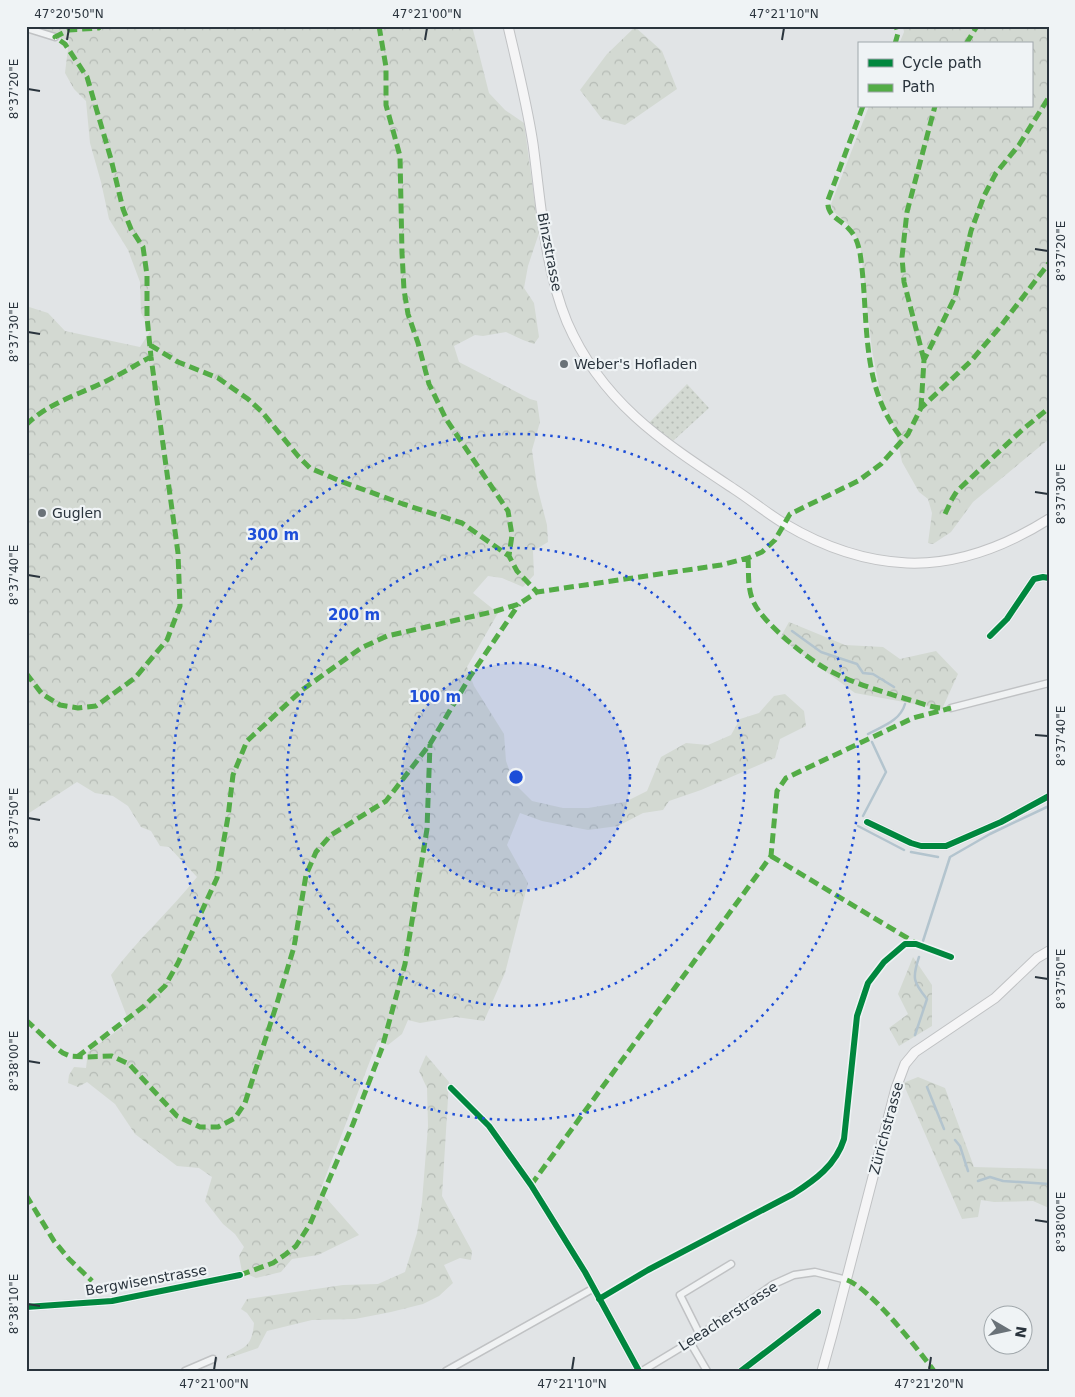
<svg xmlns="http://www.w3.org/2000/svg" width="1075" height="1397" font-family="'DejaVu Sans',sans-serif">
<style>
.grass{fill:url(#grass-dots)}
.forest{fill:url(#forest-crowns)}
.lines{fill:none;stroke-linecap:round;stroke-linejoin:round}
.stream{stroke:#b3c4ce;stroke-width:2.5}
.minor-casing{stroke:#c0c2c4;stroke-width:9}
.secondary-casing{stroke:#c0c2c4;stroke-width:11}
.minor{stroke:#f0f2f3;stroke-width:6}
.secondary{stroke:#f5f5f6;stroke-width:9}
.quiet{stroke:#53ac46;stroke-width:5;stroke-dasharray:10 5;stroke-linecap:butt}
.cycleway-casing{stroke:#eff3f5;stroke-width:9}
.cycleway{stroke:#00873e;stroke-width:6}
.ticks{fill:none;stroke:#2a343d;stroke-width:2}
.ring{fill:none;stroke:#1d4ed8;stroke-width:2.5;stroke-dasharray:2.5 5}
.poi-dot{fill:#6a7278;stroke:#eff3f5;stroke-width:2}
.labels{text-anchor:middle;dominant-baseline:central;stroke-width:4.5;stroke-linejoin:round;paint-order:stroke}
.street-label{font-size:14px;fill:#2a343d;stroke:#eff3f5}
.poi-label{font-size:14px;fill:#2a343d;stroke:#eff3f5;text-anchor:start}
.centre{fill:#1d4ed8;stroke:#eff3f5;stroke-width:2.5}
.ring-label{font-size:15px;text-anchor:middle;font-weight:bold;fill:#1d4ed8;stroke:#eff3f5;stroke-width:4.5;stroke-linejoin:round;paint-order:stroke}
.neatline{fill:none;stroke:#2a343d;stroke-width:2}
.ticks-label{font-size:12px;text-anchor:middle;fill:#2a343d}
</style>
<defs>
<pattern id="grass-dots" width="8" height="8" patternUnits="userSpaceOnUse" patternTransform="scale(1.25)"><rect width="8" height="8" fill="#d3d9d2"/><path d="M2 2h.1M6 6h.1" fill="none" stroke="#b5bbb5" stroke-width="1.8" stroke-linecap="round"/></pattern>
<pattern id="forest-crowns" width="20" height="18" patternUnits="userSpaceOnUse" patternTransform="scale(1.25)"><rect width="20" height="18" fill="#d3d9d2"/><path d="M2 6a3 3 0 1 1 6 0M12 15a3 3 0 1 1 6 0" fill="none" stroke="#b5bbb5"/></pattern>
</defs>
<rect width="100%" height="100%" fill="#e1e4e6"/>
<path class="grass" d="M687 384 709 408 672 442 648 424Z"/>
<path class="forest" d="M26 26H472L489 93 505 110 524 123 539 233 528 266 524 288 534 303 539 337 534 344 523 340 506 332 483 336 475 335 454 346 459 362 530 399 537 401 540 422 532 450 537 486 547 525 548 542 533 551 534 575 523 587 502 578 488 576 473 593 498 613 467 667 474 686 504 734 506 761 514 783 532 801 563 808H588L625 802 647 791 661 757 686 743 708 745 731 735 740 719 759 713 774 696 785 694 804 711 806 726 780 739 775 758 701 790 669 801 663 810 643 813 618 826 588 830 542 821 520 813 507 845 528 883 505 973 484 1021 456 1017 420 1023 408 1020 402 1034 388 1045 378 1040 320 1191 359 1235 318 1255 292 1259 281 1272 256 1278 242 1272 239 1256 244 1247 235 1234 223 1224 205 1201 212 1177 199 1168 177 1166 135 1134 115 1104 87 1082 78 1087 68 1083 69 1075 74 1067 86 1068 88 1052 129 1022 111 975C137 940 170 911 197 877L169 847 160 846 151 831 141 827 128 806 113 796 95 793 77 782 26 815V306L48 313 65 331 140 347 151 330 141 313 140 282 128 250 109 219 101 182 90 143 86 101 74 89 65 73 69 40 55 37Z
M903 26H1049V439L973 502 951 532 933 544 928 543 932 513 928 499 919 492 902 462 896 433 881 396 872 350 860 244 852 228 833 211 831 204 869 106H1031V44H899L904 32Z
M635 27 662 51 677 89 625 125 602 119 580 90 607 54Z
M789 622 845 645 883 647 900 659 936 651 958 674 942 709 855 693 780 638Z
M913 957 932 985V1026L899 1046 889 1028 908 1014 898 994Z
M426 1055 449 1082 442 1196 472 1251 471 1260 460 1258 444 1265 453 1283 439 1296 423 1304 391 1312 355 1319 312 1320 267 1331 258 1348 226 1359 227 1356C246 1347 252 1346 254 1323L247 1313 241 1309 247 1299 343 1285 378 1284 405 1272 417 1233 422 1202 428 1126 427 1088 419 1071Z
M918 1077 945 1088 974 1167 1049 1169V1208L1033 1201 994 1202 981 1200 978 1217 962 1219 903 1083Z"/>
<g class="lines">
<path class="stream" d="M792 631 821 652 857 664 863 673 873 674 894 687
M868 734C883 726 900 721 905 704
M863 816 886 772 872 742
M858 826 904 850
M911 852 938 857
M923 941 950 857 990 834 1049 806
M915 1035 927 999C913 982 912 978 919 957
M927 1087 944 1129
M955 1140 960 1146 968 1171
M978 1181 990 1177 1003 1181 1049 1184"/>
<defs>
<path id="minor" d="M26 28 55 37
M990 636 1007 619 1034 579 1043 577 1049 578
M951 708 1049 683
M867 822 911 843 921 846H946L1001 822 1049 796
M451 1088 489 1126 531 1185 585 1272 639 1371
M26 1307 112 1301 240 1275
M700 1335 680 1295 731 1264
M690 1342 707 1371
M185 1371 213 1359
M446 1371 594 1288
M642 1371 690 1342 774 1284 794 1275 815 1272 847 1280
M741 1371 818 1312"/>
<path id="secondary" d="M508 26C517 65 527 104 533 144 541 203 544 266 567 322 602 403 663 442 734 489 751 500 768 514 785 524 822 546 864 561 907 563 957 565 1006 546 1049 519
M822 1371 832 1335 896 1088 905 1064 915 1052 995 998 1037 958 1049 951"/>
</defs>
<use href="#minor" class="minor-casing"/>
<use href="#secondary" class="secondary-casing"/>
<use href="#minor" class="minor"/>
<use href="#secondary" class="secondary"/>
<path class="quiet" d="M379 26 386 67V105L400 156 402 253 404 290 408 314 418 343 429 384 446 419 508 511 512 535 509 556 517 571 537 592
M895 44 898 33 896 26
M966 44 977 26
M863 106 828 200C826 216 840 219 849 229 856 236 858 244 860 253 870 319 858 384 903 440
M150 345 178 362 218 378 248 399 262 412 298 456 310 468 340 481 403 504 462 523 509 556
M924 360 904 282 902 257 907 212 935 106
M921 408 924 360 955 297 971 231 984 196 996 173 1019 145 1049 97
M26 425C50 401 85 393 114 377 127 371 138 363 151 357
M945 514 952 499 957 491 1022 430 1049 408
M748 558C749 573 747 589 754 603 764 624 810 661 830 671 855 684 883 692 910 700 921 703 932 708 943 708
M26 673 42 694 60 705 78 708 96 706 135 678 167 640 180 606 178 553 151 357 147 317V275L143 247 131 229 123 209 111 159 87 77 65 44 55 37 69 30 99 28 100 26
M771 856 914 942
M26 1020 56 1048 63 1053 70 1056 86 1057 112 1056 129 1064 177 1116 200 1127H218L235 1118 245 1103 278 1000 294 947 306 875 316 852 331 835 386 801 430 744 471 675 519 604
M77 1057 143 1007 165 986 178 963 217 878 228 817 233 775 247 741 302 690 361 648 387 636 496 611 519 604 537 592 721 565 748 558 762 552 775 540 790 514 858 481 881 464 908 434 921 408 971 361 1000 327 1049 263
M531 1185 771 856 777 791 786 778 913 718 951 708
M26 1195 54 1241 69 1259 92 1281
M240 1275 273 1263 286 1254 296 1246 310 1224 353 1124 382 1048 405 964 427 829 430 744
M847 1280C871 1289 917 1348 934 1371"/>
<defs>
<path id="cycleway" d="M990 636 1007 619 1034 579 1043 577 1049 578
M867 822 911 843 921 846H946L1001 822 1049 796
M451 1088 489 1126 531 1185 585 1272 639 1371
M599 1299 648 1270 793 1194C815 1180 836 1165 844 1139L857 1016 868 983 884 962 905 944H916L951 957
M26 1307 112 1301 240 1275
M741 1371 818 1312"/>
</defs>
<use href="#cycleway" class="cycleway-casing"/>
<use href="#cycleway" class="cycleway"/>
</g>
<path class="ticks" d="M67 40 69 28M425 40 427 28M782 40 784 28M28 89 40 91M1035 249 1048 251M28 332 40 334M1035 492 1048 494M28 575 40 577M1035 735 1048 736M28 818 40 820M1035 977 1048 979M28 1061 40 1063M1035 1220 1048 1222M28 1304 40 1306M214 1370 216 1357M572 1370 574 1357M929 1370 931 1357"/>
<circle cx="516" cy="777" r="114" fill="#1d4ed8" fill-opacity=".12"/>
<g class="ring">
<circle cx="516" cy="777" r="114"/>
<circle cx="516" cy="777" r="229"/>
<circle cx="516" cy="777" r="343"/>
</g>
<g class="poi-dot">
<circle cx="564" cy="364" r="5"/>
<circle cx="42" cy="513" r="5"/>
</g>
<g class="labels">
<g class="street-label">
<text transform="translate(550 252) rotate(79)">Binzstrasse</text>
<text transform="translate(886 1128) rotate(-75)">Zürichstrasse</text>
<text transform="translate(146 1280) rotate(-10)">Bergwisenstrasse</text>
<text transform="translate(728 1316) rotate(-33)">Leeacherstrasse</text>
</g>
<g class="poi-label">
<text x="574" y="364">Weber's Hofladen</text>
<text x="52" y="513">Guglen</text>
</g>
</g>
<circle cx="516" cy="777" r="8" class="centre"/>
<g class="ring-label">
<text x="273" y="540">300 m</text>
<text x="354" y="620">200 m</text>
<text x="435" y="702">100 m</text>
</g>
<rect width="1075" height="1397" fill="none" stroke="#eff3f5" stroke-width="55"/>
<rect x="858" y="42" width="175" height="65" fill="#eff3f5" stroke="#a0a7ab"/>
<rect x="868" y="59" width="25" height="8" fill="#00873e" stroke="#a0a7ab"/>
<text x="902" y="68" font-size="15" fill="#2a343d">Cycle path</text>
<rect x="868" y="84" width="25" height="8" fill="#53ac46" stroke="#a0a7ab"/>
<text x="902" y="92" font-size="15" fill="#2a343d">Path</text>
<g transform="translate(1008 1330) rotate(99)"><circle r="24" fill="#eff3f5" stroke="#a0a7ab"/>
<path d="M0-4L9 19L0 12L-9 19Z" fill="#6a7278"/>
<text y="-8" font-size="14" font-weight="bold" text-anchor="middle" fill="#2a343d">N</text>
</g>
<rect x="28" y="28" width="1020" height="1342" class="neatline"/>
<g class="ticks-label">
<text x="69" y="18">47°20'50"N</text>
<text x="427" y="18">47°21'00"N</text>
<text x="784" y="18">47°21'10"N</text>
<text transform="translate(14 89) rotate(-90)" y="4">8°37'20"E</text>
<text transform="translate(1061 251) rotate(-90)" y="4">8°37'20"E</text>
<text transform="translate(14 332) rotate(-90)" y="4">8°37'30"E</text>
<text transform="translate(1061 494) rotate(-90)" y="4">8°37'30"E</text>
<text transform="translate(14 575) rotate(-90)" y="4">8°37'40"E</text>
<text transform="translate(1061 736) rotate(-90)" y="4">8°37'40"E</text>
<text transform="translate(14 818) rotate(-90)" y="4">8°37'50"E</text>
<text transform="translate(1061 979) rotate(-90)" y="4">8°37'50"E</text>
<text transform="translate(14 1061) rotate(-90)" y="4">8°38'00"E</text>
<text transform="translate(1061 1222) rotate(-90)" y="4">8°38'00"E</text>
<text transform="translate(14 1304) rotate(-90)" y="4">8°38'10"E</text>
<text x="214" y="1388">47°21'00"N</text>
<text x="572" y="1388">47°21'10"N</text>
<text x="929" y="1388">47°21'20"N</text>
</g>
</svg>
